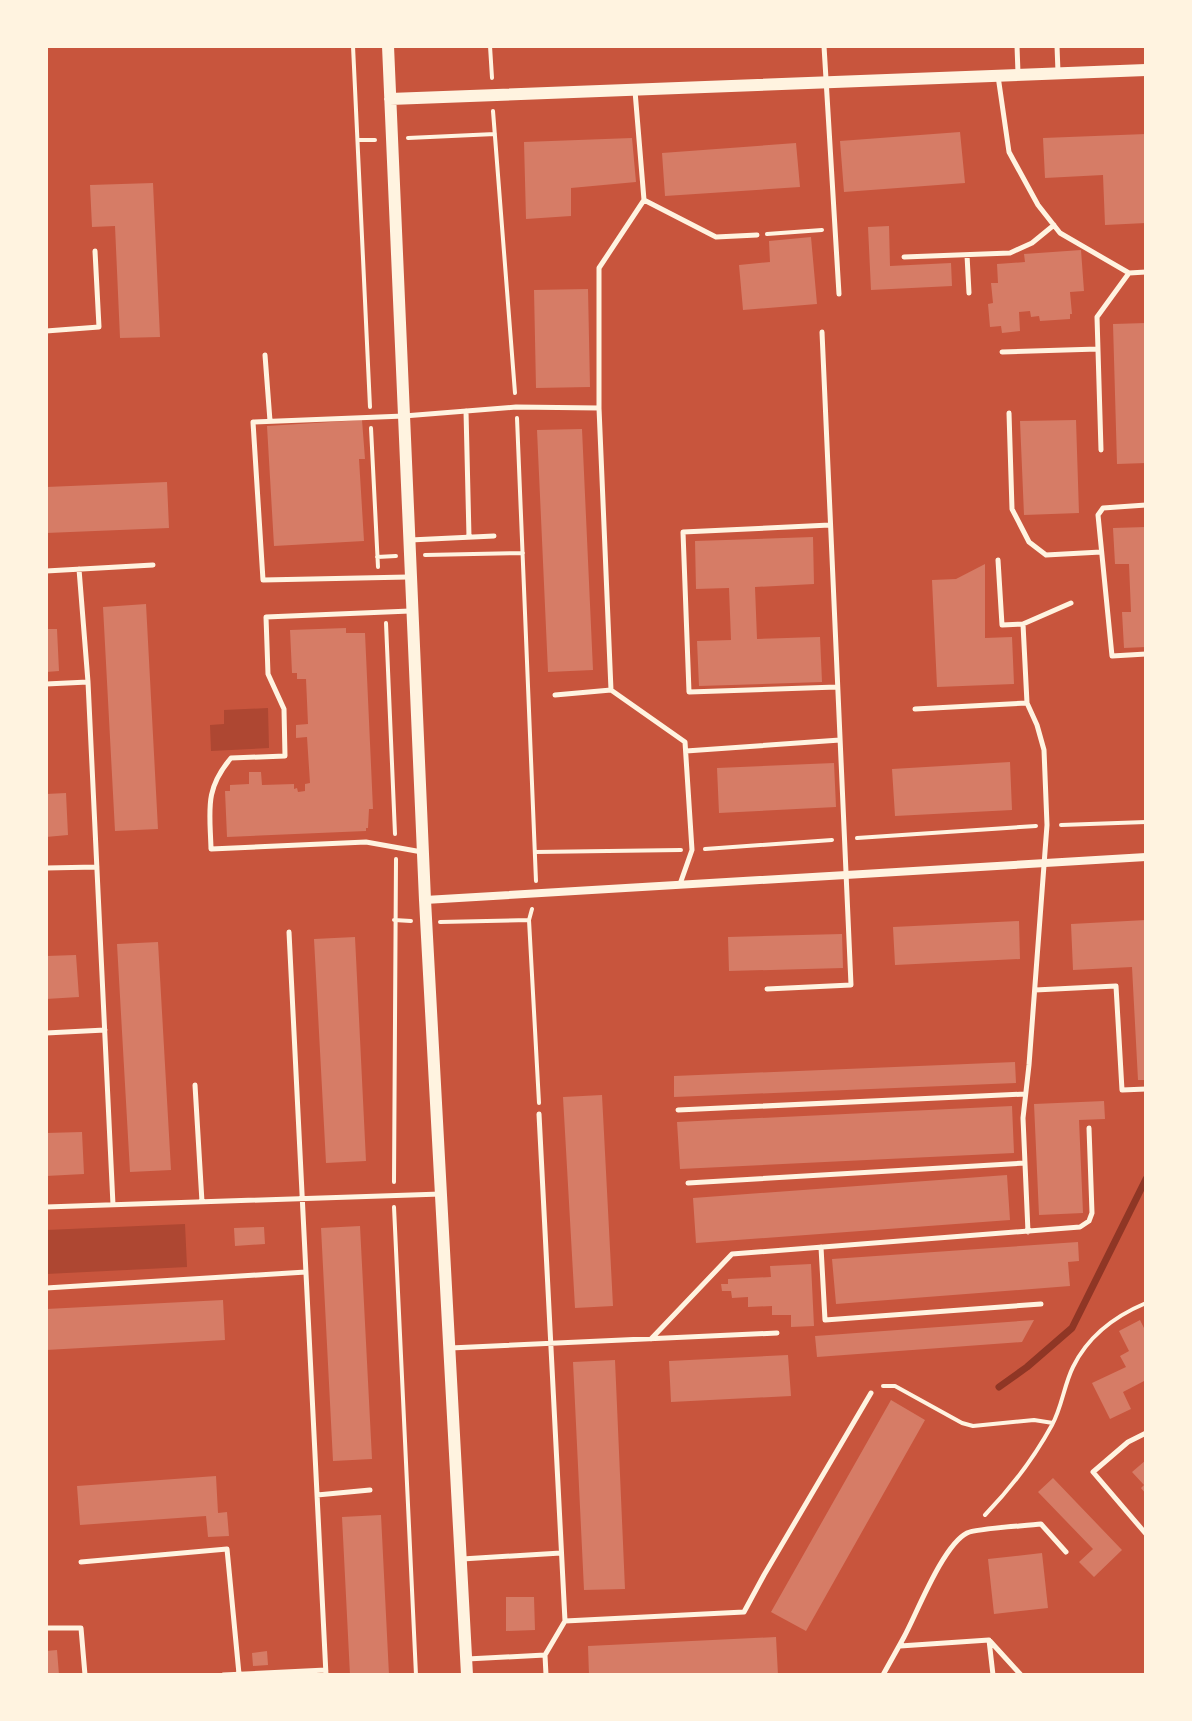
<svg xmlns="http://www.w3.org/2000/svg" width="1192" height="1721" font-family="'Exo 2',sans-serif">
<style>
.green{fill:#ae4732}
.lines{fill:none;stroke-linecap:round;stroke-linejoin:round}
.stream{stroke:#8f3625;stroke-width:7}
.building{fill:#d67c66}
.path{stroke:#fff3e0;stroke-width:4}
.service{stroke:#fff3e0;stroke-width:5}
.minor{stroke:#fff3e0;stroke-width:8}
.tertiary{stroke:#fff3e0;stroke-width:12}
</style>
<rect width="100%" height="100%" fill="#c8553d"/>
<path class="green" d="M268 708 269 748 211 751 210 725 224 724V710Z
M185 1224 187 1267 46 1274V1230Z"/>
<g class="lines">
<path class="stream" d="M999 1387 1027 1367 1072 1328 1146 1179"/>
</g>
<path class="building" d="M960 132 965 183 844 192 840 141Z
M1146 134V223L1105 225 1103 175 1045 178 1043 138Z
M632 138 636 182 571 188V216L526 219 524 142Z
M796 143 800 187 665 196 662 153Z
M153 183 160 337 120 338 115 226 92 227 90 185Z
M889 226 890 266 951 263 952 286 871 290 868 227Z
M811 237 817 304 743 310 739 265 770 262 769 241Z
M1081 250 1084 291 1070 292 1072 314H1070V319L1040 321 1039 316 1031 317 1030 311 1019 312 1020 331 1002 333 1001 326 990 327 988 304 993 303 991 283H998L997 264 1025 262 1024 254Z
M588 289 590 387 536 388 534 290Z
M1146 323V463L1117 464 1113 324Z
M362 420 365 459H359L364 541 274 546 267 426Z
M1076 420 1079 513 1024 515 1020 421Z
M582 429 593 670 548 672 537 430Z
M167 482 169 528 46 533V487Z
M1146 527V647L1124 648 1122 612H1131L1129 564H1115L1113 528Z
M813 537 814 584 755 587 757 639 820 637 822 682 699 686 697 641 731 640 729 588 696 589 695 541Z
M985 564V638L1012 637 1014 684 937 687 932 580 956 579Z
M146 604 158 829 115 831 103 607Z
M346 628V633H365L373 809H369L368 828H366V831L227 837 225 791H230V785L249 784V772H261L262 785 294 784V789L297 788 298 792 305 791V784L310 783 307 737 296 738V725L308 724 306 679H297V673H292L290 630Z
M46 629H57L59 671 46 672Z
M1010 762 1012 810 895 816 892 769Z
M834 763 836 807 719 813 717 768Z
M66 793 68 835 46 837V794Z
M1146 920V1080H1138L1132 967 1073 970 1071 924Z
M1019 921 1020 959 895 965 893 927Z
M842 934 843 968 729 971 728 937Z
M355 937 366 1161 326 1163 314 939Z
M158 942 171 1170 130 1172 117 944Z
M76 955 79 997 46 999V956Z
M1015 1062 1016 1083 674 1097V1076Z
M602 1095 613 1306 575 1308 563 1097Z
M1104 1101 1105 1119 1079 1120 1083 1213 1039 1215 1034 1104Z
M1012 1106 1014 1153 680 1169 677 1122Z
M82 1132 84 1174 46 1176V1133Z
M1007 1175 1010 1220 696 1243 693 1198Z
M360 1226 372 1459 333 1461 321 1228Z
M264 1227 265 1244 235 1246 234 1228Z
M1078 1242 1079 1261 1068 1262 1070 1286 836 1304 832 1259Z
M811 1264 814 1326 791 1327V1315H772V1306L748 1307V1297L732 1298 731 1291H722L721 1284H728V1279L771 1277 770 1266Z
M223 1300 225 1340 46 1350V1309Z
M1034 1320 1022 1342 817 1357 815 1336Z
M1140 1320 1146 1332V1380L1123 1392 1131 1409 1110 1419 1092 1383 1126 1367 1120 1356 1129 1351 1119 1331Z
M788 1355 791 1396 671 1402 669 1361Z
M615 1360 625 1589 584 1590 573 1362Z
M891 1400 925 1420 806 1631 771 1612Z
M1146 1460V1494L1141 1488 1144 1485 1132 1472Z
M216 1476 218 1513 227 1512 229 1536 208 1537 206 1516 80 1525 77 1486Z
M1053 1478 1122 1550 1094 1577 1079 1562 1093 1549 1038 1492Z
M381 1515 389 1675H350L342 1517Z
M1042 1553 1048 1608 994 1614 988 1559Z
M506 1597H534L535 1630 506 1631Z
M776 1637 778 1675H589L588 1646Z
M57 1650 59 1675H46V1651Z
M267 1651 268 1665 253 1666 252 1653Z"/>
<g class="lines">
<path class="path" d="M353 46 370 407
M490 46 492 78
M493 111 515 393
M408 138 495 134
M358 140H375
M767 234 822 230
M517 418 536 881
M371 428 378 567
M425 555 523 553
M377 557 396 556
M386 623 395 834
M1061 825 1146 822
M857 838 1036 826
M705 849 832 840
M535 852 681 850
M532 909 529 920 539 1103
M394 920 411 921
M440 922 529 920
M394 1182 396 859
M394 1207 416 1675
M883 1386H895L962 1423 973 1426 1034 1420 1053 1423
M985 1515C1011 1488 1034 1458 1052 1425 1062 1407 1064 1385 1073 1367 1088 1336 1115 1316 1146 1303"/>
<path class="service" d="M824 46 839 294
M1017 46 1018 73
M1057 46 1058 72
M998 76 1009 152 1038 205 1060 233 1129 273 1146 272
M644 200 716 237 757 235
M967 255 969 293
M904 257 1010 253 1032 243 1054 225
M46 331 99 327 95 251
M1002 352 1098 349
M265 355 270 421
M599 408V268L644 200 635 91
M466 411 469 537
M1009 413 1012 509 1029 542 1046 555 1101 552
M1101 450 1097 317 1129 273
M1146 505 1103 508 1098 515 1112 656 1146 654
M830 525 683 532 689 692 837 687
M410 540 494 536
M998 560 1002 625 1023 624 1027 703
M79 569 88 682 113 1205
M46 571 153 565
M408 577 263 580 253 422 404 416 516 407 599 408 611 690 685 742 692 850 680 884
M410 611 266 617 268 674 284 709 285 756 231 758C204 790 210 810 211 849L366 842 422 852
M1023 624 1071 603
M46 684 88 682
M555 695 611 690
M915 709 1027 703 1037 725 1044 750 1047 825 1029 1065 1023 1118 1028 1232
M686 751 840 740
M46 868 97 867
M289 932 326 1675
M767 989 851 985 822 332
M1035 990 1116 986 1122 1090 1146 1089
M46 1033 105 1030
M195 1085 202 1202
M678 1110 1025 1094
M539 1114 565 1621 545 1655 546 1675
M688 1183 1025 1163
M46 1207 441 1194
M821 1247 825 1320 1041 1304
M46 1288 306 1272
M651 1339 732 1254 1080 1227 1089 1221 1092 1213 1089 1128
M450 1348 777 1333
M1146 1433 1128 1442 1093 1472 1146 1534
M317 1495 370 1490
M462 1559 561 1553
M81 1562 227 1549 239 1674
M565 1621 744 1612 764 1575 871 1393
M46 1628H81L85 1675
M990 1641 1021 1675
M900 1646 989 1640 993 1675
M467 1659 545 1655
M223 1675 326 1670
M883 1675C890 1662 897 1650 904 1637 917 1613 943 1545 967 1533 977 1528 1027 1526 1041 1524L1066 1552"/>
<path class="minor" d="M425 900 1146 857"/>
<path class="tertiary" d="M388 46 425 900 467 1675
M390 99 1146 70"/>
</g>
<rect width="1192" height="1721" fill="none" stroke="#fff3e0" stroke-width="96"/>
</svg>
